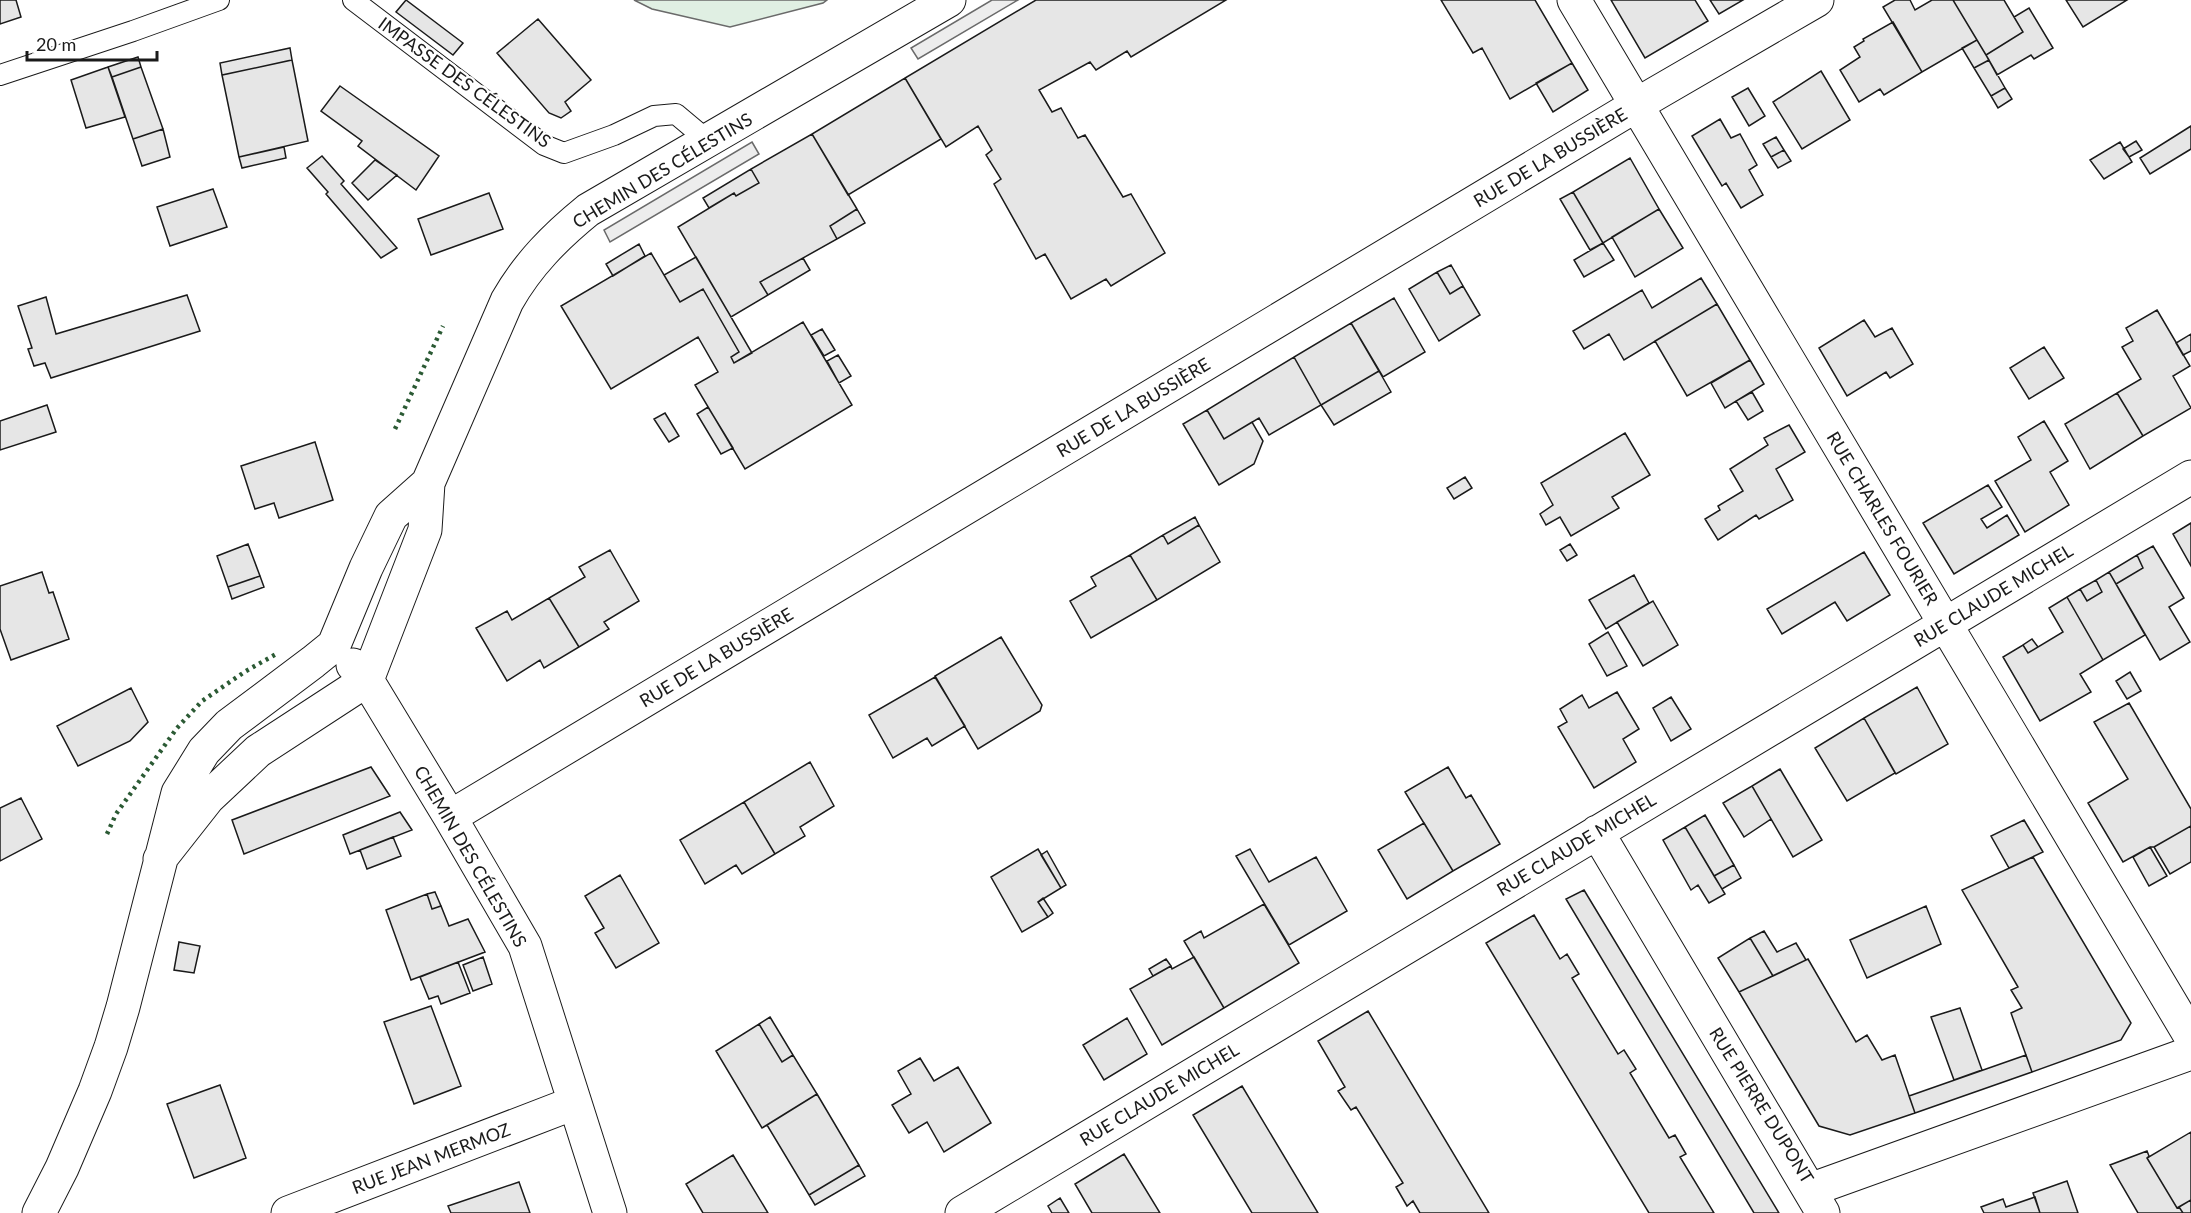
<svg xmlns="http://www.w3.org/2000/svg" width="2191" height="1213" font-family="Lato,sans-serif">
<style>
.green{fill:#e0efe3;stroke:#6a6a6a;stroke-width:1.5}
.parking{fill:#ededed;stroke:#6a6a6a;stroke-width:1.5}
.building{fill:#e6e6e6;stroke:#1a1a1a;stroke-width:1.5}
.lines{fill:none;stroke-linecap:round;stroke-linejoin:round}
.lane-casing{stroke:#1a1a1a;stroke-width:22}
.street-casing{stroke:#1a1a1a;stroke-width:35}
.lane{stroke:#fff;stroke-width:20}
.street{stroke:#fff;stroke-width:33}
.hedge{stroke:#2b5a34;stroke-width:4.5;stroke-dasharray:3 4.5;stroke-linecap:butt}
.labels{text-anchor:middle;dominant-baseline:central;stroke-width:4.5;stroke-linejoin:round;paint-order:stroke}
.street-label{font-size:18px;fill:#1a1a1a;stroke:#fff}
</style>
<rect width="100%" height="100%" fill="#fff"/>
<path class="green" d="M634 0H827L823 3 730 27 652 9Z"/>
<path class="parking" d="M992 0H1018L918 59 911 48Z
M752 142 759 154 610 242 604 230Z"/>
<path class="building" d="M0 0H16L21 17 0 24Z
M406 0 463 43 453 55 396 12Z
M1036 0H1226L1131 57 1127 51 1096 70 1090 62 1039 90 1052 112 1061 108 1078 138 1085 135 1123 197 1131 194 1165 253 1111 286 1106 279 1071 299 1045 254 1036 259 994 184 1001 179 986 155 992 150 978 126 946 147 905 78Z
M1441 0H1535L1572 63 1510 99 1482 48 1473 53Z
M1611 0H1695L1708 21 1645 58Z
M1710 0H1743L1719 14Z
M1895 0H1910L1915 10 1932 0H1953L1977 40 1922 72 1883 7Z
M1953 0H2004L2023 32 1986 55Z
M2066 0H2127L2083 27Z
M2029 8 2053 48 2034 59 2031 55 1997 75 1986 55 2023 32 2014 17Z
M538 19 591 80 565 102 571 111 561 118 549 113 497 53Z
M1893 22 1922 72 1884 95 1880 89 1859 102 1840 70 1860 57 1854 47 1864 41 1863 39Z
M1977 40 1989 60 1974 68 1962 48Z
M290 48 292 60 222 75 220 63Z
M138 57 141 67 112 77 108 67Z
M292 60 308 141 239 157 222 75Z
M1989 60 2005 88 1991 96 1974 68Z
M1572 63 1588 90 1553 112 1536 83Z
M108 67 125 117 86 128 71 80Z
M141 67 163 129 133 139 112 77Z
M1821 71 1850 120 1802 149 1773 102Z
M905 78 941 139 848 195 812 134Z
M340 86 439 156 416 190 358 146 362 141 321 111Z
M1748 88 1765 116 1749 126 1732 97Z
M2005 88 2012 99 1998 108 1991 96Z
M1720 119 1731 138 1740 134 1757 165 1749 170 1763 195 1741 208 1726 183 1722 186 1692 136Z
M2191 126V149L2150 174 2140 158Z
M163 129 170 157 142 166 133 139Z
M812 134 857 209 830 226 837 239 760 282 768 295 731 317 678 227 734 193 736 196 759 183 751 169Z
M1776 137 1784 150 1771 157 1763 144Z
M2136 141 2142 150 2129 157 2123 149Z
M2120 142 2132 162 2104 179 2090 160Z
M284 147 286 158 242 168 239 157Z
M1784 150 1791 161 1778 168 1771 157Z
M322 156 344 181 341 184 397 248 381 258 326 194 328 192 307 168Z
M1630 158 1659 209 1603 243 1573 192Z
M375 160 397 175 368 200 352 183Z
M751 169 759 183 736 196 734 193 709 208 703 198Z
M213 189 227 227 170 246 157 207Z
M1573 192 1603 243 1590 250 1560 199Z
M489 193 503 229 431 255 418 219Z
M857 209 865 223 837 239 830 226Z
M1659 209 1683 248 1635 277 1612 237Z
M1603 243 1614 260 1584 277 1574 260Z
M639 244 645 256 613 276 606 264Z
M651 253 680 302 703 289 739 352 731 357 734 363 803 322 852 405 745 469 695 385 718 372 698 337 611 389 561 306Z
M696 257 752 353 734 363 731 357 739 352 703 289 680 302 664 275Z
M803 258 810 270 768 295 760 282Z
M1451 265 1463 286 1450 294 1437 272Z
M1437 272 1450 294 1463 286 1480 315 1439 341 1409 289Z
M1701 278 1717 304 1624 360 1609 334 1584 349 1573 331 1642 290 1652 308Z
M187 295 200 331 51 378 45 363 34 366 28 349 32 348 18 306 46 297 56 334Z
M1394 298 1425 352 1383 377 1351 323Z
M1717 304 1750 360 1687 396 1655 341Z
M2157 310 2190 366 2173 376 2191 408 2143 436 2117 393 2141 379 2122 347 2133 341 2126 328Z
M1864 320 1875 337 1892 328 1913 364 1890 378 1886 372 1847 396 1819 348Z
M1351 323 1379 371 1321 405 1294 357Z
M822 329 835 350 824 356 811 335Z
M2191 334V351L2183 355 2176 343Z
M2044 347 2064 378 2029 399 2010 368Z
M838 355 851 376 839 383 827 361Z
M1294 357 1321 405 1269 435 1259 418 1224 439 1207 410Z
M1750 360 1764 384 1725 408 1711 383Z
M1379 371 1391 392 1334 425 1321 405Z
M1752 392 1763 411 1748 420 1736 401Z
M2117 393 2143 436 2090 469 2065 424Z
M47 405 56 432 0 450V421Z
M708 407 733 448 721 454 697 414Z
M1207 410 1224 439 1252 422 1263 441 1254 464 1219 485 1183 424Z
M665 413 679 436 669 442 654 419Z
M2044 421 2068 461 2050 472 2069 505 2025 532 1995 481 2031 460 2018 437Z
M1789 425 1805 452 1776 469 1793 500 1759 519 1756 515 1718 540 1705 519 1720 510 1718 506 1743 491 1730 469 1768 445 1764 438Z
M1625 433 1650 475 1612 497 1619 508 1571 536 1560 517 1546 525 1540 514 1553 505 1541 483Z
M315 442 333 500 279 518 274 503 255 509 241 466Z
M1465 477 1472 488 1454 499 1447 488Z
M1988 485 2002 507 1981 519 1987 528 2007 515 2019 535 1954 574 1923 523Z
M1195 517 1199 525 1168 544 1163 535Z
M2191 523V566L2173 534Z
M1199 525 1220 562 1157 600 1130 555 1163 535 1168 544Z
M248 544 260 576 228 587 217 556Z
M1570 544 1577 555 1567 561 1560 550Z
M2153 546 2184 598 2169 607 2190 642 2160 660 2116 584 2143 568 2137 555Z
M610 550 639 601 604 622 609 629 579 647 549 598 585 577 579 567Z
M1864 552 1890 595 1847 621 1835 602 1782 634 1767 609Z
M1130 555 1157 600 1091 638 1070 601 1096 586 1091 577Z
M2137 555 2143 568 2116 584 2109 572Z
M42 572 49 593 53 592 69 639 11 660 0 629V586Z
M2109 572 2145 635 2103 660 2067 597 2080 589 2087 601 2102 592 2096 580Z
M1634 575 1649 603 1606 629 1589 600Z
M260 576 264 587 232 599 228 587Z
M2096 580 2102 592 2087 601 2080 589Z
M2067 597 2103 660 2080 674 2091 692 2040 721 2003 657 2023 645 2028 653 2063 632 2049 608Z
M549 598 579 647 544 668 540 660 507 681 476 628 507 611 512 620Z
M1653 601 1678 645 1643 666 1617 622Z
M1608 632 1627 666 1607 676 1589 644Z
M1001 637 1042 705 1040 711 978 749 935 676Z
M2032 639 2038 647 2028 653 2023 645Z
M2130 672 2141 691 2127 699 2116 681Z
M935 677 965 726 932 746 927 738 893 758 869 715Z
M1917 687 1948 744 1896 774 1864 718Z
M131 688 148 722 130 741 78 766 57 726Z
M1617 692 1639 729 1623 739 1636 762 1594 788 1558 727 1567 722 1560 709 1582 695 1589 708Z
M1671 697 1691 729 1671 741 1653 708Z
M2129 703 2191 809V826L2154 847H2150L2123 862 2088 803 2128 779 2094 722Z
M1864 718 1895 773 1847 801 1815 748Z
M810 762 834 806 800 827 805 836 775 854 744 802Z
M371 767 390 796 244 854 232 820Z
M1448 767 1466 798 1471 795 1500 844 1453 871 1405 792Z
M1780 769 1822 840 1793 857 1752 786Z
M1752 786 1771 819 1744 837 1723 803Z
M21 798 42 839 0 861V808Z
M744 802 775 854 742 874 736 865 705 884 680 840Z
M400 812 412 830 350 854 343 835Z
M1705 815 1734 865 1714 876 1685 827Z
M2024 820 2043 852 2009 868 1991 836Z
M1424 823 1453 871 1407 899 1378 850Z
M2191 826V862L2170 874 2154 847Z
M1685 827 1725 894 1709 903 1698 885 1691 890 1663 840Z
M393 837 401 856 367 869 360 850Z
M2150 847 2167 876 2149 886 2133 857Z
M1038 849 1061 888 1038 902 1048 917 1022 932 991 877Z
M1250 849 1269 882 1316 857 1347 911 1289 945 1236 856Z
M1047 851 1066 885 1061 888 1041 855Z
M2033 857 2131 1023 2121 1040 2032 1072 2011 1013 2022 1008 2011 990 2018 987 1962 890Z
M1734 865 1741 878 1722 889 1714 876Z
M620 875 659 943 616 968 595 933 604 928 585 896Z
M1584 890 1779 1213H1754L1566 899Z
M435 892 441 906 432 909 427 894Z
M427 894 432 909 441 906 449 926 468 919 485 952 411 980 386 910Z
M1043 898 1053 913 1048 917 1038 902Z
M1264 904 1299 963 1224 1008 1184 941 1201 931 1204 938Z
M1926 906 1941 944 1867 978 1850 940Z
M1534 915 1560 959 1567 954 1579 974 1572 978 1618 1054 1624 1050 1636 1069 1630 1073 1669 1138 1675 1135 1686 1154 1680 1157 1714 1213H1649L1486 943Z
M1764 931 1777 952 1796 943 1806 960 1773 976 1750 938Z
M1750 938 1773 976 1739 992 1718 958Z
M179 942 200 946 194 973 174 970Z
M483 957 492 984 473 991 463 965Z
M1194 957 1224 1008 1162 1045 1130 989 1171 966 1172 969Z
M1166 959 1171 966 1153 976 1149 969Z
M1808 959 1856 1042 1867 1035 1882 1060 1895 1055 1915 1113 1850 1135 1819 1126 1739 992Z
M458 962 470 993 441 1004 438 996 429 999 420 977Z
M431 1006 461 1086 414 1104 384 1022Z
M1960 1008 1982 1070 1954 1080 1931 1017Z
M1368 1011 1489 1213H1420L1413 1201 1407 1206 1396 1187 1403 1183 1356 1107 1351 1110 1338 1091 1345 1087 1318 1041Z
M770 1017 793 1055 782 1062 759 1024Z
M1127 1018 1147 1054 1104 1080 1083 1045Z
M759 1024 782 1062 793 1055 817 1094 762 1128 716 1051Z
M2026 1055 2032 1072 1915 1113 1909 1096Z
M920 1058 934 1081 958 1067 991 1123 944 1152 927 1122 909 1133 892 1105 911 1094 898 1071Z
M220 1085 246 1158 194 1178 167 1104Z
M1242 1086 1318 1213H1252L1193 1115Z
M817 1094 859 1165 809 1195 767 1125Z
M2191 1132V1200L2177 1208 2147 1158Z
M2147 1151 2149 1156 2147 1158 2177 1208 2179 1207 2183 1213H2138L2110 1165Z
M1124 1154 1160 1213H1092L1075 1184Z
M733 1155 768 1213H703L686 1184Z
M859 1165 865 1176 815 1205 809 1195Z
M2067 1181 2078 1213H2040L2033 1193Z
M519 1182 530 1213H451L448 1206Z
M2035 1197 2040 1213H1984L1981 1207 2003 1199 2006 1207Z
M1060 1198 1069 1213H1052L1048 1206Z
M2191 1200V1213H2183L2179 1207Z"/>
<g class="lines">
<defs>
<path id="lane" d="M353 0 544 145 564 153 614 135 654 116 676 114 707 140
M0 75 133 31 219 0"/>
<path id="street" d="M1574 0 2191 1037
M353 665 367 680 450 817 525 946 610 1213
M450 817 1655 94 1817 0
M1597 832 1823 1213
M160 859 208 798 258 751 367 680 425 530 428 483 507 301C528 264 555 237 588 210L949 0
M1810 1190 2191 1053
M39 1213 62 1168 95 1091 111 1047 123 1007 178 793 204 751 229 725 313 662 334 645 366 568 391 516 428 483
M288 1213 574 1103
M962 1213 2191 477"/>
</defs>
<use href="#lane" class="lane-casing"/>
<use href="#street" class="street-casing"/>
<use href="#lane" class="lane"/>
<use href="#street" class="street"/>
<path class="hedge" d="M395 429 443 326
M107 834 116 814 177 728 202 701 246 671 278 653"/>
</g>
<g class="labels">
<g class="street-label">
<text transform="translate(465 82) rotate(36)">IMPASSE DES CÉLESTINS</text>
<text transform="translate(1550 157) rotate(-31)">RUE DE LA BUSSIÈRE</text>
<text transform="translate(662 170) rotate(-31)">CHEMIN DES CÉLESTINS</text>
<text transform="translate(1133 407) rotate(-31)">RUE DE LA BUSSIÈRE</text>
<text transform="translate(1883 518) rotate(59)">RUE CHARLES FOURIER</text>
<text transform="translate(1993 595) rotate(-31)">RUE CLAUDE MICHEL</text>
<text transform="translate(716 657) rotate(-31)">RUE DE LA BUSSIÈRE</text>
<text transform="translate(1576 844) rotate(-31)">RUE CLAUDE MICHEL</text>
<text transform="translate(471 856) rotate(60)">CHEMIN DES CÉLESTINS</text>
<text transform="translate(1159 1094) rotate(-31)">RUE CLAUDE MICHEL</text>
<text transform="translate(1762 1105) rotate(58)">RUE PIERRE DUPONT</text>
<text transform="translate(431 1158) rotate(-21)">RUE JEAN MERMOZ</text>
</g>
</g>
<path d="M27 51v9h130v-9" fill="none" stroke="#1a1a1a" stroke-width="3"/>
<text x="36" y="51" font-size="18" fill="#1a1a1a" stroke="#ffffff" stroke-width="4.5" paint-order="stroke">20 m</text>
</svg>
